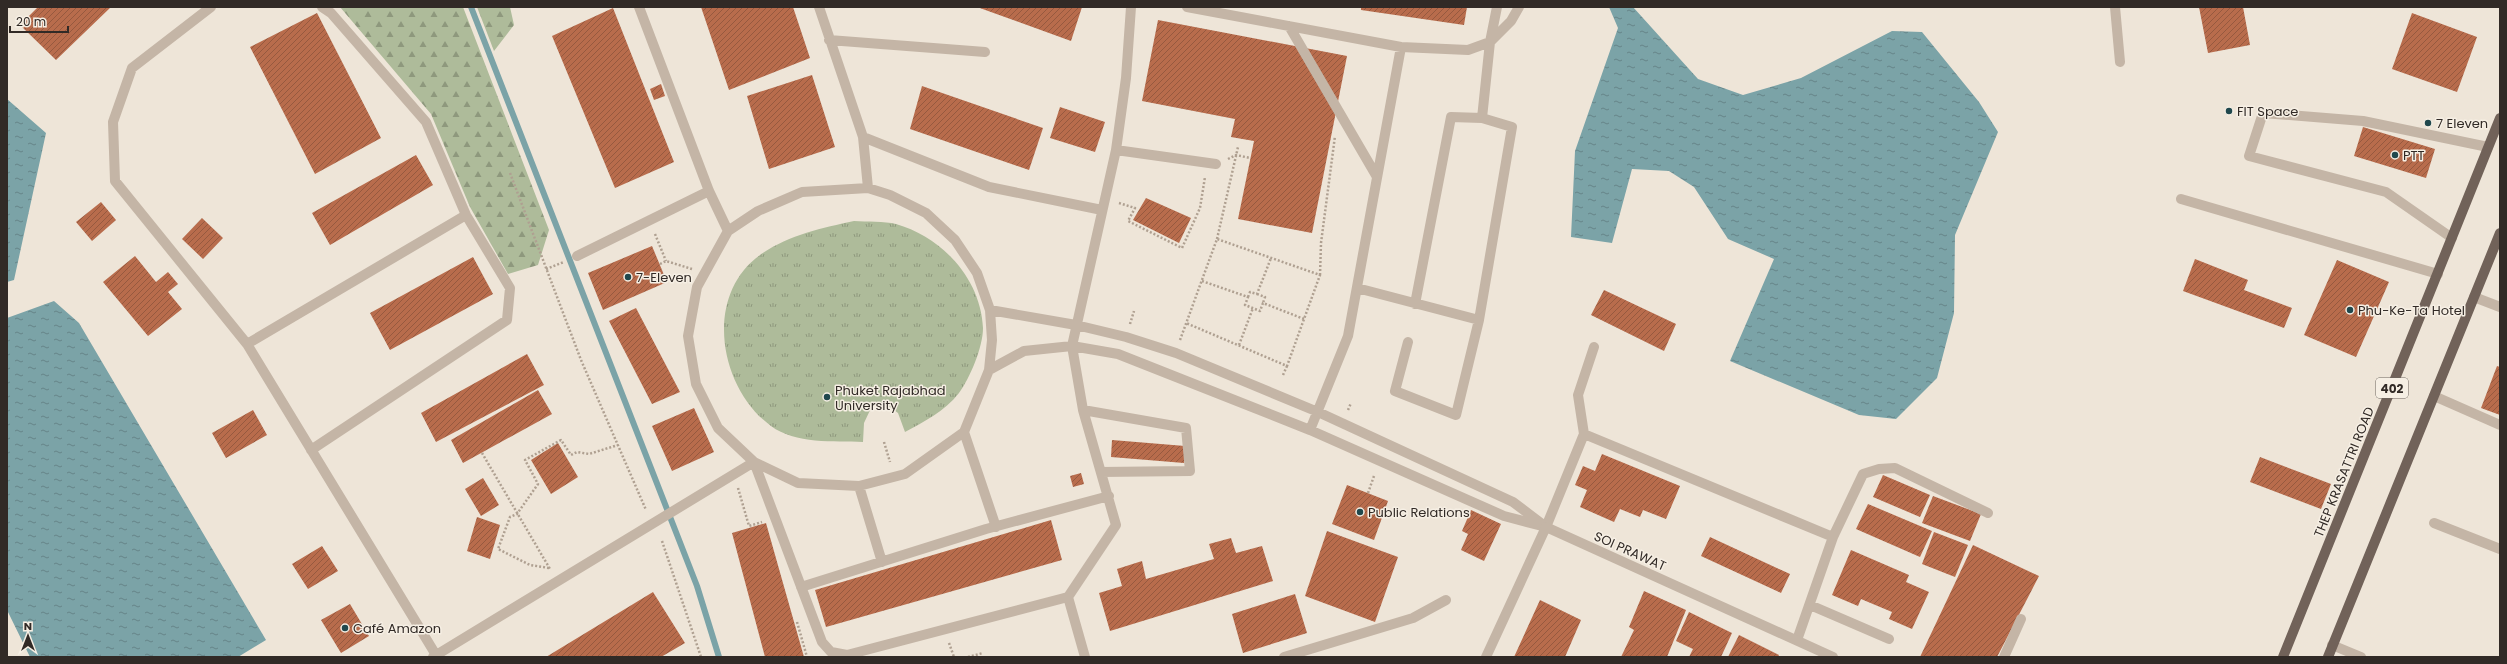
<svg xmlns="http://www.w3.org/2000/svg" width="2507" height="664" font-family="Poppins,sans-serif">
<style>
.grass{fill:url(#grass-tufts)}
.forest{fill:url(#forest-firs)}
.water{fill:url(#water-ripples)}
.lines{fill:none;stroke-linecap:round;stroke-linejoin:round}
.stream{stroke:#7ba3a7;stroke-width:6}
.building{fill:url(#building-hatch)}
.path{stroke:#afa091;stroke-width:2.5;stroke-dasharray:2 2;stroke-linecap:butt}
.lane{stroke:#c4b5a6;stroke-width:10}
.street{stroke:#c4b5a6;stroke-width:10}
.primary{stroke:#716259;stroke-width:10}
.poi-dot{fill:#20484d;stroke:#f6efe4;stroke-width:1.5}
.labels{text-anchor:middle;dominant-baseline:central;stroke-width:3;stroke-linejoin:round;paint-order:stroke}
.shield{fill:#f6efe4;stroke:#6c655f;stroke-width:1}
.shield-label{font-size:12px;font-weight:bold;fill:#312a26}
.poi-label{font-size:13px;fill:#312a26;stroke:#f6efe4;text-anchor:start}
.street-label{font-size:13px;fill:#312a26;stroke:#f6efe4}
</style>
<defs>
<pattern id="grass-tufts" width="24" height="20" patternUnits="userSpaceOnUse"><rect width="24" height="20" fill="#aebb9a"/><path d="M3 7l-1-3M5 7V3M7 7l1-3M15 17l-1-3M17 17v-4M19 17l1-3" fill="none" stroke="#8e987d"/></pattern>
<pattern id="forest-firs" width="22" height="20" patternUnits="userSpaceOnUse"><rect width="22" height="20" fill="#aebb9a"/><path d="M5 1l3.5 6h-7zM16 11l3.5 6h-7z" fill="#8e987d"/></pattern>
<pattern id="water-ripples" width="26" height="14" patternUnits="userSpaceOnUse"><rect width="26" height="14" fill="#7ba3a7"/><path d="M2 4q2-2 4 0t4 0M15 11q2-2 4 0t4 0" fill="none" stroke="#658588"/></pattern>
<pattern id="building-hatch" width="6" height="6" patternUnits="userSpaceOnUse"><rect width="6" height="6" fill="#b86c4c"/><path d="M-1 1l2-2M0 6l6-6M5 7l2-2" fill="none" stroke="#96593f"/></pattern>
</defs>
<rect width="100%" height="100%" fill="#eee5d8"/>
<path class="grass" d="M854 221C867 222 884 221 896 224 942 237 981 279 983 328 983 347 970 378 959 393 944 412 925 421 905 432L898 413 887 405 872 406 864 423 863 442C834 441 795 444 771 426 719 388 703 296 760 255 788 235 822 228 854 221Z"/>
<path class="forest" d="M340 7H463L549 230 538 265 508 274 470 207 431 114Z
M477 7H510L514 25 494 51Z"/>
<path class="water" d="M1609 7H1633L1698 79 1743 95 1801 78 1892 31 1922 32 1979 102 1998 132 1955 235 1954 313 1937 378 1896 419 1859 415 1730 361 1774 259 1728 239 1694 187 1669 171 1632 169 1612 243 1571 237 1575 151 1618 28Z
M7 99 46 133 14 280 7 282Z
M54 301 79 323 266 640 238 657H30L7 610V318Z"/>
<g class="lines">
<path class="stream" d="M471 7 697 586 719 657"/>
</g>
<path class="building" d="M38 7H111L56 60 20 25Z
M701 7H793L810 58 729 90Z
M977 7H1082L1071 41Z
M1361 7H1467L1464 25 1361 10Z
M2199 7H2243L2250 45 2208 53Z
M613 8 674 162 615 188 552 36Z
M317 13 381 138 315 174 250 47Z
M2412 13 2477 37 2457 92 2392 69Z
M1158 20 1347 56 1312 233 1238 219 1254 141 1231 137 1235 119 1142 101Z
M812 75 835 147 769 169 747 96Z
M661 84 665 96 654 100 650 89Z
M922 86 1043 128 1029 170 910 129Z
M1060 107 1105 122 1095 152 1050 138Z
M2363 127 2435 149 2426 178 2354 156Z
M416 155 433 185 330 245 312 213Z
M1146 198 1191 218 1179 243 1133 220Z
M101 202 116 220 92 241 76 222Z
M202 218 223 238 203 259 182 239Z
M652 246 667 282 603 310 588 273Z
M135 256 156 282 168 272 178 284 168 292 182 309 148 336 103 282Z
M473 257 493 294 390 350 370 313Z
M2195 259 2248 280 2244 290 2292 308 2284 328 2183 291Z
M2337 260 2389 282 2356 357 2304 335Z
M1604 290 1676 324 1664 351 1591 315Z
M636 308 680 392 652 404 609 321Z
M527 354 544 385 436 442 421 413Z
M2497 366 2500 367V415L2481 408Z
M538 390 552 414 463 463 451 440Z
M694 408 714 452 672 471 652 426Z
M253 410 267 435 226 458 212 433Z
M1112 440 1185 446 1184 463 1111 457Z
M558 443 578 477 551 494 531 460Z
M1602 454 1680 486 1666 519 1643 510 1640 517 1620 509 1614 522 1580 507 1587 490 1575 485 1583 466 1595 471Z
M2260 457 2331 484 2321 509 2250 482Z
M1081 473 1084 484 1073 487 1070 476Z
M1883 475 1930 495 1920 517 1873 497Z
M483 478 499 505 481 516 465 489Z
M1347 485 1388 501 1374 540 1332 524Z
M1933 496 1981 514 1970 541 1922 523Z
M1868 504 1932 531 1920 557 1856 529Z
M1471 510 1501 524 1484 561 1461 550 1468 534 1462 531Z
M477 517 500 525 490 559 467 551Z
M1051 520 1062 560 826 627 815 590Z
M766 523 781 576 804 657H765L732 533Z
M1327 531 1398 557 1375 622 1305 596Z
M1934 532 1968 545 1955 577 1922 564Z
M1710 537 1790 574 1781 593 1701 556Z
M1231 538 1236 553 1262 546 1273 581 1110 631 1099 593 1122 586 1117 569 1142 561 1146 579 1214 559 1209 544Z
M1973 545 2039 576 1997 657H1920Z
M322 546 338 571 308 589 292 564Z
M1851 550 1909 575 1906 582 1929 592 1912 629 1889 619 1892 612 1861 599 1858 606 1832 595Z
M1644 591 1686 610 1667 657H1621L1634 630 1629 627Z
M653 592 685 643 661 657H546Z
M1295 594 1307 633 1243 653 1232 614Z
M1540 600 1581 620 1565 657H1514Z
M350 604 369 636 341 653 321 620Z
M1689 612 1732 633 1721 657H1689L1693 649 1676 641Z
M1739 635 1779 655 1778 657H1728Z"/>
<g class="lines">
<path class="path" d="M1228 159 1236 155 1250 158
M510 173 581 360 646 510
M1119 203 1135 208 1128 221 1182 248 1200 208 1205 177
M655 234 666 261
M1217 239 1238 147
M660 264 666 261 692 269
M546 269 564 262
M1320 275 1321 243 1335 136
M1202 281 1248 297 1245 305 1260 311 1263 303 1304 319
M1257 294 1265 297 1263 303
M1248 297 1250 292 1257 294 1271 258
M1130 324 1134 311
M1180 340 1217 239 1320 275 1287 366 1186 323
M1239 345 1253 308
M1283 375 1287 366
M1348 410 1351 403
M884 442 890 462
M482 453 550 569
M738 488 749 526 762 522
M1368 493 1374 476
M662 541 701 657
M549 568 530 565 498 549 510 517 517 514 538 484 525 460 561 440 571 455 577 452 589 454 618 445
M797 622 807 657
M949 643 954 657
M968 657 983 653"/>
<path class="lane" d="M211 7 132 68 113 122 115 181 247 344 436 655
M639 7 709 191 728 231
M819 7 863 137 868 188
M1187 7 1401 47 1468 50 1490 42 1511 21 1519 7
M1289 26 1377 177
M829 40 985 52
M863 137 989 187 1102 210
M1116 150 1216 164
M2181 199 2438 274
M2452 238 2386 192 2249 156 2263 113 2363 121 2488 147
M577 256 709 191
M1357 288 1479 320
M2474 297 2500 307
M1415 304 1451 117 1482 118
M990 310 1076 325 1126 337 1176 353 1318 412 1513 502 1546 527
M1408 342 1395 391 1456 415 1479 320 1512 127 1482 118 1490 42 1497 7
M247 344 466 215
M989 370 1024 351 1072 346 1118 354 1310 430 1504 516 1542 526
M2434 396 2500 425
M1083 410 1186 428 1190 471 1101 472
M1310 430 1348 336 1401 47
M964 432 996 527
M1584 434 1833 537
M311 450 507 320 510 288 466 215 426 122 331 13 322 7
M754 462 798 483 859 486 905 474 964 432 989 370 992 340 990 310 977 273 955 240 926 213 890 195 868 188 802 192 758 211 728 231 697 287 688 336 696 384 718 428 754 462 822 642 831 652 847 655 1068 597 1116 525 1083 410 1072 346 1116 150 1126 78 1131 7
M859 486 882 562
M2434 523 2500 549
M1546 527 1584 434 1578 395 1594 347
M801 587 986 529 1109 496
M1068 597 1085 657
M1810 605 1889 639
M1797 640 1833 537 1863 474 1879 469 1895 468 1988 513
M433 657 754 462
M1284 657 1413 618 1446 600
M2004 657 2021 619"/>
<path class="street" d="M2115 7 2120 62
M2332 645 2361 657
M1486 657 1546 527 1833 657"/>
<path class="primary" d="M2283 657 2500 118
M2328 657 2500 233"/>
</g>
<g class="poi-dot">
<circle cx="2229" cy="111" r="4"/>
<circle cx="2428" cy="123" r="4"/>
<circle cx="2395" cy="155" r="4"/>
<circle cx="628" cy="277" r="4"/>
<circle cx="2350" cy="310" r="4"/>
<circle cx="827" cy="397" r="4"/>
<circle cx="1360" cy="512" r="4"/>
<circle cx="345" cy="628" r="4"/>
</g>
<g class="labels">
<rect class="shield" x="2376" y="378" width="32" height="20" rx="3"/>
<g class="shield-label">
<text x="2392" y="388">402</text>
</g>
<g class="poi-label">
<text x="2237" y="111">FIT Space</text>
<text x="2436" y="123">7 Eleven</text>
<text x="2403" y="155">PTT</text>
<text x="636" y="277">7-Eleven</text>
<text x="2358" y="310">Phu-Ke-Ta Hotel</text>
<text x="835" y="390">Phuket Rajabhad<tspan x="835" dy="15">University</tspan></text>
<text x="1368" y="512">Public Relations</text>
<text x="353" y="628">Café Amazon</text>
</g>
<g class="street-label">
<text transform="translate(2344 472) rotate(-68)">THEP KRASATTRI ROAD</text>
<text transform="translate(1630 551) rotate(24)">SOI PRAWAT</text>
</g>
</g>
<rect width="2507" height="664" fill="none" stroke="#312a26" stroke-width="16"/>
<g transform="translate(28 636)" stroke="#f6efe4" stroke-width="3" paint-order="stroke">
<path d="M0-3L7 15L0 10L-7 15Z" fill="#312a26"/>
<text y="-6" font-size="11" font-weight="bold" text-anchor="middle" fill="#312a26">N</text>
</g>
<path d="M10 26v6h58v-6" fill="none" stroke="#312a26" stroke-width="2"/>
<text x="16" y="26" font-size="12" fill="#312a26" stroke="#f6efe4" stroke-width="3" paint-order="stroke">20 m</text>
</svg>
